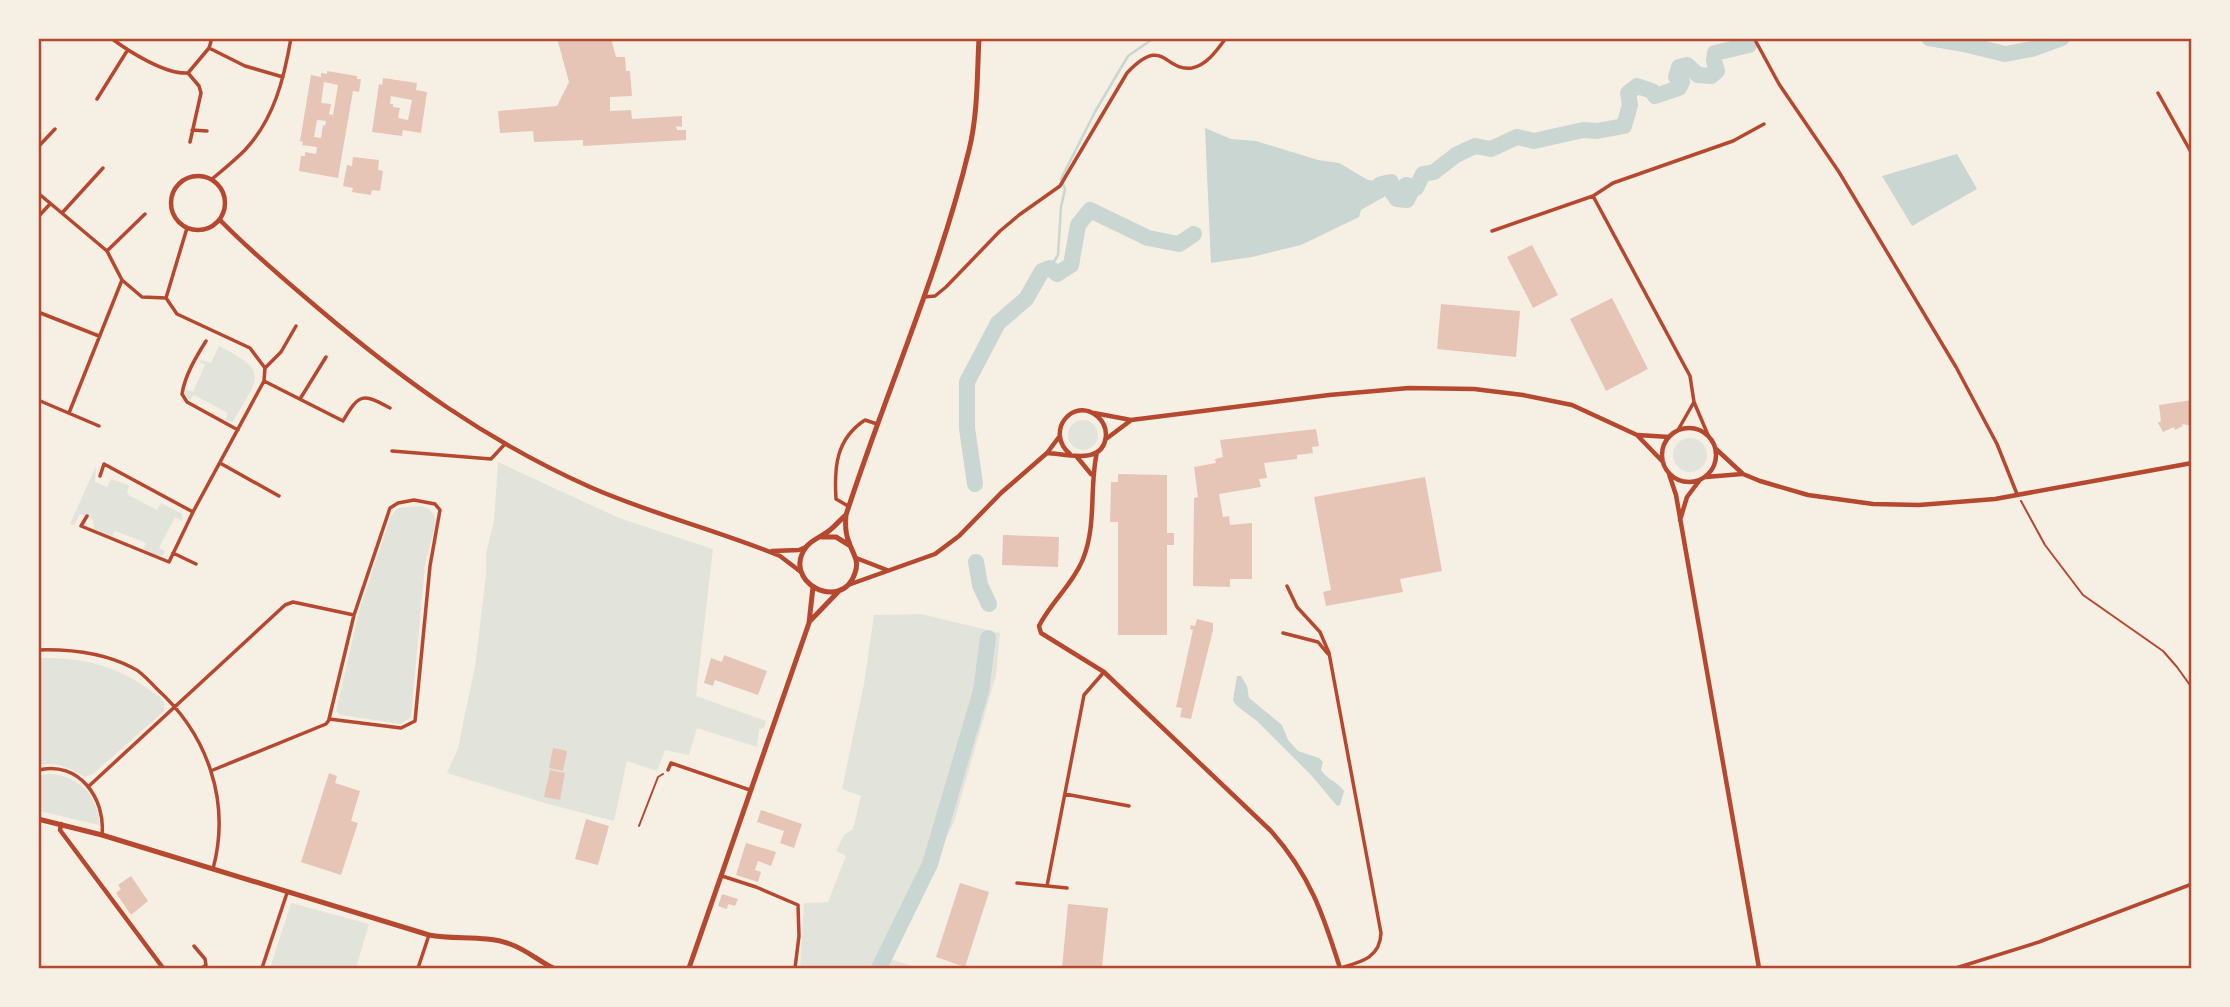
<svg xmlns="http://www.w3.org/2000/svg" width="2230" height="1007" font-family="Roboto,sans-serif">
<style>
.green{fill:#e2e4dc}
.water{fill:#c9d6d2}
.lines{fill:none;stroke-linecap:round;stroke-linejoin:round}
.stream{stroke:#c9d6d2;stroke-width:2.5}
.river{stroke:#c9d6d2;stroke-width:16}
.building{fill:#e6c5b7;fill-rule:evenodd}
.path{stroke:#b5482f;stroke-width:2}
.minor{stroke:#b5482f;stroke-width:3.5}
.tertiary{stroke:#b5482f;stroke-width:4.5}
.secondary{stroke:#b5482f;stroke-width:5}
.neatline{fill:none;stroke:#b5482f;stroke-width:2.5}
</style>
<rect width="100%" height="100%" fill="#f6efe4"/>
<path class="green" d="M219 346C271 372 258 377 233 422L225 420 228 413 194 395 190 400 185 395 186 390 193 392 205 365 198 361 201 360 211 363Z
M1068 435a15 15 0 1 1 30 0a15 15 0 1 1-30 0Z
M1673 455a17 17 0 1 1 34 0a17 17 0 1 1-34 0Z
M498 462 619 518 713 549 696 696 766 721 764 728 759 729 757 747 697 728 689 755 665 750 657 771 627 761 614 821 548 804 447 773 458 748 475 666 486 575V553L494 521Z
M96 466 95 482 107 487 111 479 129 485 127 494 157 510 161 503 182 514V521L175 517 159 548 165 551 163 555 158 556 143 549 146 543 115 531 112 537 94 529 93 519 80 514 74 525 70 524Z
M421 506C430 509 435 512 436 522L425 565 411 717 401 724 341 715 336 711 359 612 390 518 397 508Z
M921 614 1000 633 996 675 954 822 887 958 919 968H800L804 903 828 902 846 856 836 851 844 835 853 829 861 796 842 789 864 684 874 615Z
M39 658C88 657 120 667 160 697L164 702V711L93 774 85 777C70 767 57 762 39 765Z
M49 774C78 775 99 796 99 825L39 811V775Z
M291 903 369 924 356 968H270Z"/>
<path class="water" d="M1205 128 1231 139 1256 141 1318 160 1339 163 1368 180 1391 182 1384 197 1361 210 1359 217 1301 245 1252 257 1211 263Z
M1957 154 1977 189 1912 226 1882 176Z
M1237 676H1241L1247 686 1249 698 1282 725 1288 740 1298 751 1319 758 1323 762 1321 770C1327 780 1337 781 1344 791L1340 805 1337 806 1312 776 1257 721 1236 705 1233 700Z"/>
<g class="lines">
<path class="stream" d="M1050 268 1058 255 1061 207 1065 189 1061 179 1096 110 1128 56 1154 38"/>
<path class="river" d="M1929 38 1964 44 2005 54 2032 49 2062 38
M1373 192 1381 184 1391 182 1392 192 1397 199 1407 200 1411 192 1406 185 1416 188 1423 174 1434 172 1456 155 1475 146 1491 149 1517 137 1534 141 1583 130 1597 131 1624 126 1630 105 1628 93 1637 86 1652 91 1655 96 1679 88 1682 82 1676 77 1679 67 1687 65 1698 75 1711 76 1717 71 1714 61 1715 53 1749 45
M975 484 967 428V382L998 323 1026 299 1042 271 1050 268 1057 274 1071 265 1078 225 1090 210 1148 238 1179 244 1194 234
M976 562 980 585 989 604
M879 968 930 864 981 691 988 638"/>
</g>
<path class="building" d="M557 38H611L616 57H625L626 71H630L632 96 610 97V111L631 110 632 119 682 116V127L676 126 677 130H686V140L583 146V140L534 142 533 131 500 133 498 111 557 106 569 82Z
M327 71 357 76V79H361L359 92 353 91 338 178 299 171 301 156H305V152L316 154 317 147 302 145 303 142 300 141 311 75 321 77V73L327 74ZM324 82 338 85 333 115 329 114 331 104 321 103ZM317 120 326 121 325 126 323 125 321 138 314 137Z
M383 78 417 83 416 90 427 92 421 133 403 130 402 136 372 132 379 84 382 85ZM391 96 412 100 408 120 398 118 400 108 393 107V104H390Z
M353 157 379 160 378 170 383 171 380 191 372 190 371 195 352 192 353 188 343 186 347 165 352 166Z
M1532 245 1558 295 1533 308 1507 257Z
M1612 298 1648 369 1606 391 1570 319Z
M1441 304 1520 311 1516 357 1437 349Z
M2192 400V426L2182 424 2183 426 2175 430 2174 427 2163 432 2158 423 2161 421 2159 405Z
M1316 429 1319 446 1312 447 1313 453 1297 455V459L1264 463 1267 478 1259 479 1261 487 1219 494 1223 517 1229 516 1230 525 1252 523V579H1230V587L1193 586 1194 498 1198 497 1194 467 1216 463 1215 459 1223 457 1220 440Z
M1118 474 1167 475V533H1174V545H1167V635H1118V522H1110L1111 482H1118Z
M1425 477 1442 571 1400 579 1403 592 1326 606 1323 592 1331 590 1314 497Z
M1003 535 1059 537 1058 567 1002 565Z
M1197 619 1213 623V630L1191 719 1180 717 1182 708 1176 707 1193 630 1190 629 1191 625 1195 626Z
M724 655 767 671 758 695 715 680 713 686 704 683 711 658 722 662Z
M553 748 567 751 563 771 549 768Z
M550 770 565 773 560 800 544 797Z
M329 773 337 776 335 783 360 791 351 821 358 823 341 875 301 862Z
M761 810 802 824 794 848 780 843 784 831 757 822Z
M586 819 609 826 598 865 575 859Z
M746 843 776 852 771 866 758 861 755 870 761 872 758 882 736 875Z
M131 876 148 901 131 915 116 893 121 889 118 885Z
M960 883 989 892 965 967 936 957Z
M722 894 738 899 735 906 728 904 727 909 718 906Z
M1068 904 1108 908 1102 968H1062Z"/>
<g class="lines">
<path class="path" d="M2021 501 2045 545 2083 595 2163 651 2177 667 2192 688
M639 826 658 777 663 774"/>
<path class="minor" d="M111 38C128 51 166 75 188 73L209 48 245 66 283 77
M1754 38 1779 84 1839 172 1956 367 1997 444 2017 494
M209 48 212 38
M188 73 199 86 201 93 190 142
M2158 93 2192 154
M97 99 127 51
M192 130 207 131
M38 147 55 129
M212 179C223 170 235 160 245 150 274 119 284 79 291 38
M38 193 107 251 122 280 142 297 166 298
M1593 196 1613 183 1733 141 1764 124
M62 213 103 168
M38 217 50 204
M1492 231 1593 196 1690 376 1694 402 1708 435
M107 251 145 214
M924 297 935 296 946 287 1000 231 1019 215 1060 186 1127 73C1164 34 1164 72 1192 68 1207 65 1217 50 1226 38
M38 312 99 336
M206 341C196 357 185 375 182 394L187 402 238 430
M265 368 281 352 296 326
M264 381 343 421C359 393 363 393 390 408
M300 399 326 357
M38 400 99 426
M69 413 122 280
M1678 430 1694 402
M392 451 491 459 504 445
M220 463 279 496
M100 476 104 464 193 512
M414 500 435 504 440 510 430 566 415 721 401 728 329 719 354 615 390 508 398 503Z
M848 506 836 499C834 467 836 439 865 420L877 424
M87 516 81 526 169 562 193 512 264 381 265 368 250 348 177 314 166 298 187 228
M173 553 196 564
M1287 586 1297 607 1320 632 1329 653 1381 933C1380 958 1361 962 1340 968
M1283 633 1318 642 1328 654
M38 650C71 649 104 653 133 668 142 672 150 682 157 689 208 735 231 802 213 869
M38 770C79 760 106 799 102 835
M213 770 326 724 329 720
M668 770 671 763 750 790
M89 786 285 605 293 602 354 615
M1065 794 1129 806
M722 876 756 887 798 905 799 936 795 968
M1017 883 1067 888
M1047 886 1084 695 1104 672
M194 946 205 959 206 965 202 968
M262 968 287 893
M418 968 429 935
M1956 968 2039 942 2192 884"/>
<path class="tertiary" d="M171 203a27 27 0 1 1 54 0a27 27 0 1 1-54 0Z
M220 220C251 252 285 280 319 309 404 381 487 441 590 487 651 514 717 530 780 556L801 572
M1094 413 1131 420 1329 395 1409 388 1474 389 1523 395 1572 405 1637 435 1663 462
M1662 455a27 27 0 1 1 54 0a27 27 0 1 1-54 0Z
M1638 435 1669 437
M1106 439 1130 421
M1716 449 1743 474 1760 481 1808 495 1873 504 1919 505 1995 499 2192 463
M1097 452C1089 487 1097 524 1083 559 1073 584 1051 602 1039 626L1041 633 1104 672 1271 831C1310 875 1323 914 1340 968
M1047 453C1067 454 1104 466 1106 435 1106 427 1103 421 1097 416 1073 396 1044 432 1070 454
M1077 457 1091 474
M1669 474 1676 495 1759 968
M1706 477 1742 474
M1680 520 1687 497 1699 481
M772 551 799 550 806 547
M856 558 887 570
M848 585 935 554 959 536 1001 493 1047 453 1059 437
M61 824 60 830 163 968"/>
<path class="secondary" d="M846 515C840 520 835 526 830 530 823 536 813 539 807 546 779 581 842 614 855 573 860 560 852 553 849 542 845 533 845 525 846 515 885 394 939 274 969 150 978 114 977 75 979 38
M822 537H836L849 545
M811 620 838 592
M38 819 102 835 429 935C455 940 485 935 510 944 525 949 539 961 553 968
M689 968 809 623 813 587"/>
</g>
<rect width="2230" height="1007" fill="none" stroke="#f6efe4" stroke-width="80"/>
<rect x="40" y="40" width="2150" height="927" class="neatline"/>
</svg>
